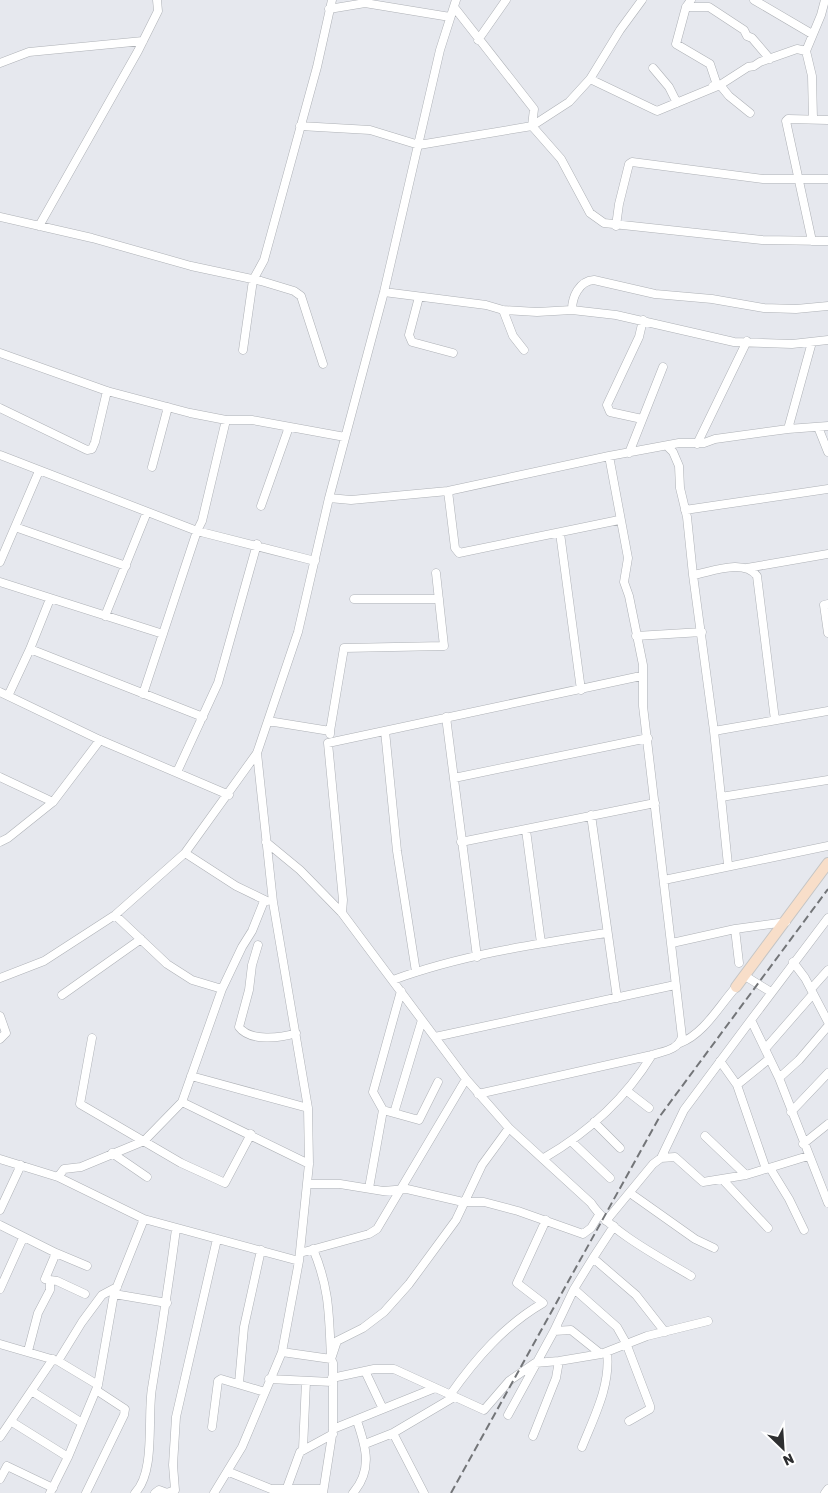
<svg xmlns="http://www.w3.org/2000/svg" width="828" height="1493" font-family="Rubik,sans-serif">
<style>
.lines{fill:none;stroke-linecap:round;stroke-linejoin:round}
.minor-casing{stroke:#aeb1b6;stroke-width:9}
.major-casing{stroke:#c4c5c5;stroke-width:12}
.minor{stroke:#fff;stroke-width:8}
.major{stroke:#f8dec9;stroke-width:10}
.rail{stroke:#737578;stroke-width:2;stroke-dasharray:8 4;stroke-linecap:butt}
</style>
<rect width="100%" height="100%" fill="#e6e8ee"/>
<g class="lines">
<defs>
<path id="minor" d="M691 0 686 7 676 44 710 64 717 85 713 86
M754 0 812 34
M454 7 534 109 532 126 561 159 590 213 604 223 762 240 828 241
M686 7H709L744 30 747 36 752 38 770 59
M329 9 365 3 450 17
M478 40 506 0
M0 63 29 52 143 41
M653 68 669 87 677 103
M590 79 657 111 720 85 748 67 754 66 760 62 797 49 806 51
M720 85 729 96 750 113
M813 119 812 76 806 51 821 15 825 0
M300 126 370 130 419 145 532 126 569 102 590 79 620 30 642 0
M0 217 92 238 191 266 261 281 294 291 301 296 323 364
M39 226 138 51 158 11 157 0
M616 226 619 204 629 164 632 162 763 179H828
M812 241 786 121 788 119 828 120
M384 292 486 305 503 310 537 312 572 310 616 315 734 342 792 344 828 340
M419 297 409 335 412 342 453 353
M503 310 513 336 524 350
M572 310C572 297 579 281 594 280L655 294 712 299 764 308 796 309 828 306
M243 350 253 280 264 260 317 67 332 0
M0 353 107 391 190 413 226 420H252L345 437
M0 408 87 450 92 449 95 442 107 391
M642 419 610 412 607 405 639 337 643 320
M818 427 828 452
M788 429 812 342
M697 444 747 341
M667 446 673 452 679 466 680 488 687 517 693 575C711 572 744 558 757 576L775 720
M629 453 663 367
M0 455 197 531 315 561
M152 467 168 407
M448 491 455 548 459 553 619 520
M329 498 351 500 448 491 609 456 679 443H704L715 439 788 429 828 426
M261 506 289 427
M685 510 828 489
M15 527 126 566
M560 533 581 690
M0 562 39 471
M747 568 828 554
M693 575 714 731
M0 582 163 634
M354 599H439
M828 604 824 605 828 633
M105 616 147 512
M636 636 702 632
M30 649 203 717
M0 692 100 740 229 795
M143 694 197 531 202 521 226 420
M8 696 30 649 50 599
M446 717 477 957
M268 721 330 731V734
M330 731 344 648 444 646 436 573
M385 731 397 851 416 972
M177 772 218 683 257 544
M0 777 53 802
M454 778 648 738
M721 797 714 731 828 711
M591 815 617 998
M526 830 541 943
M0 842 8 838 53 802 100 740
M266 842 300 870 342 913 466 1079 509 1128 591 1203C609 1231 661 1258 691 1276
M461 842 655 803
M185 853 236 886 267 901
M728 865 721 797 828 780
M664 880 828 846
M342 913 343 900 328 743 641 676
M115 915 167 964 192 980 222 989
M828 918 751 1020 779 1078 828 1203
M672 943 735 929
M258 945 252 965 249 990 239 1027C250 1042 281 1038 296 1033
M793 962 805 978 828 1022
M739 963 735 929 786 922
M745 976 771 992
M0 978 44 961 115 915 185 853 257 753 298 632 329 498 384 292 440 50 456 0
M393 980C461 955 535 944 606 933
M811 989 828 970
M62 995 141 939
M0 1016 6 1033 0 1039
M435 1037 675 985
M92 1038 80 1104 181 1163 225 1183 251 1134
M680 1043C704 1034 719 1006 736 987
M765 1049 813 994
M720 1061 737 1085 766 1169
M191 1076 308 1108
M779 1078 799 1060 828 1026
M737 1085 769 1059
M627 1091 649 1108
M478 1094 652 1055C664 1051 678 1050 682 1037L643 706V665L629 596 624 582 628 558 609 456
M182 1102 309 1164
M383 1110 419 1120 438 1082
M791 1112 828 1073
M394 1113 422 1020
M594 1122 620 1148
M705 1136 746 1175
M572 1142 610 1178
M803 1144 828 1124
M112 1153 147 1177
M544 1158C587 1133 626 1098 652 1055
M661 1158 684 1110 751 1020
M0 1159 58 1177 144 1219 299 1261
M770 1168 789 1199 804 1230
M58 1177 64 1169 81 1167 144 1141 182 1102 222 989 242 947 252 931 264 901
M723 1180 768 1228
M307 1184H340L383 1191 407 1189 463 1202H484L518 1211 583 1234 591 1228 599 1215
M369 1188 383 1110 373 1092 401 991
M630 1193 695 1239 714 1248
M0 1210 21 1165
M606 1221 653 1164 661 1158 675 1157 703 1182 746 1175 808 1156
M0 1225 56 1253 45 1279 50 1280V1290L38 1313 28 1351
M614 1226 593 1258 636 1295 665 1332
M313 1249C330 1289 329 1317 331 1359L333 1363V1429L323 1493
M56 1253 87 1266
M300 1253 369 1234 377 1229 466 1079
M593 1258 574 1289 617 1327 626 1343 650 1406V1409L629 1421
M50 1280 57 1281 85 1294
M0 1289 23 1238
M114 1294 167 1303
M554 1331 571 1330 601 1354
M0 1344 58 1361 98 1385
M282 1352 331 1359 337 1341 363 1328 384 1312 409 1284 456 1220 482 1165 509 1128
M58 1361 82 1322 102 1295 117 1287
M365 1371 383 1409
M332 1378 374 1369H394L484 1410 509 1381 535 1363 559 1361 601 1354 647 1336 708 1321
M269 1379 332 1382
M239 1383 244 1327 261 1250
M33 1392 82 1423
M450 1395C476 1358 505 1325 543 1303L517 1283 546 1220
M508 1415 554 1331 574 1289
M12 1422 68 1457
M212 1427 218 1381 221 1379 265 1392
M333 1429 435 1388
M393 1433 424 1493
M533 1436 556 1378 559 1361
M0 1437 53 1359
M365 1444 393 1433 454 1397
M582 1447C594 1417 611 1385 607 1352
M303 1449 306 1381
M229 1472 271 1489H323
M0 1479 7 1466 53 1488
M50 1493 68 1457 98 1385 114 1294 144 1219
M86 1493 124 1415 125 1409 96 1390
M135 1493C156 1472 147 1416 152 1388 161 1335 169 1282 176 1229
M155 1493 159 1490 167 1493 175 1490 173 1465 176 1417 217 1239
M214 1493 242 1447 282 1352 299 1261 309 1164 308 1108 273 902 257 753
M285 1493 300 1452 333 1434
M353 1493C373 1470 366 1447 357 1421
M825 1493 828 1489"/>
<path id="major" d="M736 987 828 863"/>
</defs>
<use href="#minor" class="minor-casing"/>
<use href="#major" class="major-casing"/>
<use href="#minor" class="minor"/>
<use href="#major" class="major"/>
<path class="rail" d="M451 1493 660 1116 828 889"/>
</g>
<g transform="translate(783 1448) rotate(155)" stroke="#ffffff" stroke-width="4" paint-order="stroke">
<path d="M0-4L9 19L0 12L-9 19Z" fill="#2e2f31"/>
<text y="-8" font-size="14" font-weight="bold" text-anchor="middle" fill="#2e2f31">N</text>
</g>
</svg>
